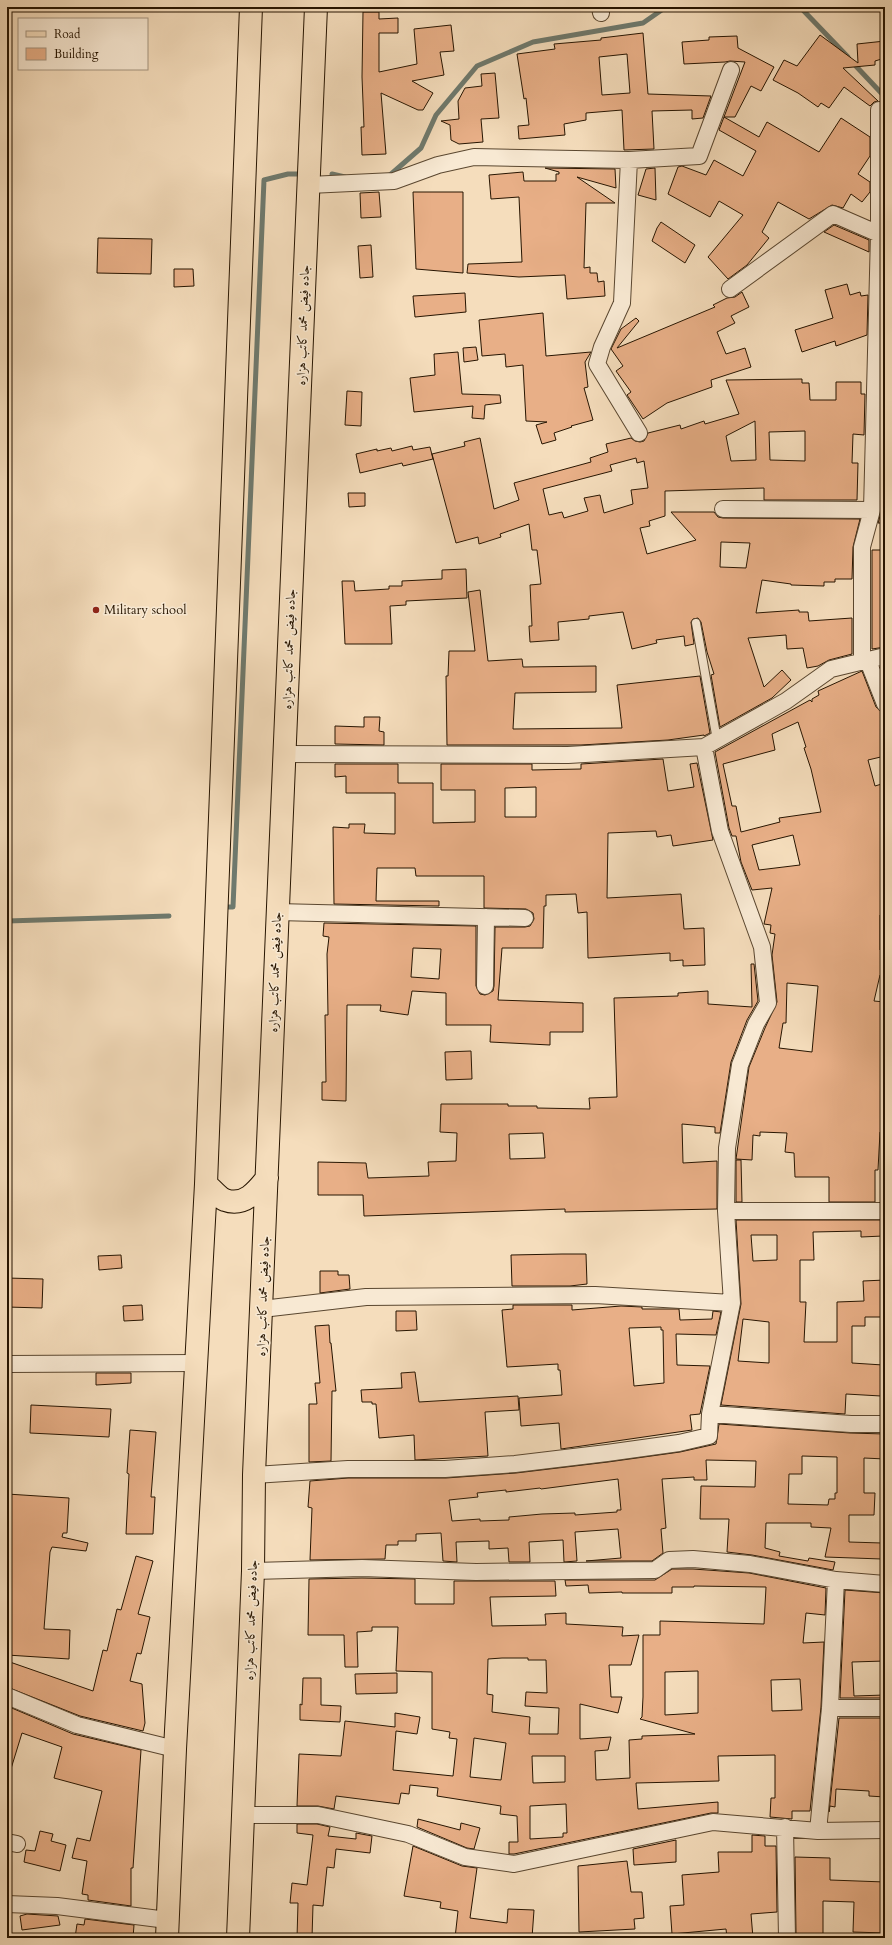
<svg xmlns="http://www.w3.org/2000/svg" width="892" height="1945" font-family="Cardo,Amiri,serif">
<style>
.lines{fill:none;stroke-linecap:round;stroke-linejoin:round}
.stream{stroke:#6e796d;stroke-width:5}
.building{fill:#e8af87;stroke:#271501;fill-rule:evenodd}
.lane-casing{stroke:#5a4730;stroke-width:10}
.street-casing{stroke:#5a4730;stroke-width:18}
.primary-casing{stroke:#271501;stroke-width:24}
.lane{stroke:#f8e9d3;stroke-width:8}
.street{stroke:#f8e9d3;stroke-width:16}
.primary{stroke:#f5ddbc;stroke-width:22}
.poi-dot{fill:#8f2418;stroke:#f8e9d3;stroke-width:1.5}
.labels{text-anchor:middle;dominant-baseline:central;stroke-width:3;stroke-linejoin:round;paint-order:stroke}
.street-label{font-size:13px;fill:#271501;stroke:#f8e9d3}
.poi-label{font-size:13px;fill:#271501;stroke:#f8e9d3;text-anchor:start}
</style>
<rect width="100%" height="100%" fill="#f5ddbc"/>
<filter id="stains"><feTurbulence type="fractalNoise" baseFrequency=".005" numOctaves="4"/><feColorMatrix values="0 0 0 0 .2 0 0 0 0 .09 0 0 0 0 .02 0 0 0 .5 -.17"/></filter>
<radialGradient id="worn" r=".72"><stop offset=".6" stop-color="#630" stop-opacity="0"/><stop offset="1" stop-color="#630" stop-opacity=".3"/></radialGradient>
<g class="lines">
<path class="stream" d="M800 7 848 57
M853 63 885 97
M332 174 345 177
M390 175 421 148 436 115 477 66 533 42 643 23 666 7
M225 907H233L264 180 288 174H297
M7 921 169 916"/>
</g>
<path class="building" d="M363 12H379V19L398 18V33H379V72L417 64 414 29 451 25 454 51 440 52 444 75 412 81 433 93 423 110H418L381 93 386 154 362 155 361 127H364L362 77Z
M643 33 648 94 711 96 703 118 692 119V110L652 111 654 149 624 150 622 110 586 113V120L564 124 565 135 519 139 518 126 529 125 526 98 524 99 517 54 555 49 554 44 601 40V38ZM627 54 630 93 602 95 599 57Z
M820 35 858 63 857 44 885 41V58L875 61V65L843 68 878 101 874 102 870 106 844 87 829 108 821 103 818 107 798 93 773 80 784 60 797 66Z
M737 36 738 48 774 67 761 91 751 86 735 117H724L759 137 767 122 819 152 841 118 870 137V156L858 174 870 182V192L862 202 851 194 843 208 832 205 809 219 778 202 762 232 769 238 747 265 728 279 708 257 743 215 719 201 710 217 668 194 678 167 682 166 706 175 714 160 743 176 756 151 719 130 745 62 730 61 725 62 684 64 682 42 709 40V37Z
M495 73 499 118 481 119 483 142 459 144 451 140 450 125 441 121 459 119 458 101 465 88 482 86 481 74Z
M545 168 615 169 616 188 577 177 615 203H586L584 268 590 267V273H597L598 282 604 281 605 296 567 299 565 275 519 277 467 273 468 264 522 262 519 197 491 199 489 175 523 172 524 181H556V174H559V172Z
M655 168 656 200 638 195 646 169Z
M379 192 381 217 361 218 360 193Z
M413 192H463V273L416 269Z
M661 222 695 245 685 263 652 241 657 228Z
M834 225 869 240V252L824 232Z
M98 238 152 239 151 274 97 273Z
M371 245 373 277 360 278 358 246Z
M174 269H193L194 286 174 287Z
M847 284 850 295 860 292 861 296 868 295 867 335 836 346 835 341 802 352 795 330 833 318 825 290Z
M742 292 749 307 731 316 735 323 717 332 726 354 745 348 751 367 711 380 712 387 667 403 643 419 627 395 631 392 616 371 623 366 611 349 621 329 636 318 639 321 617 348 715 307 713 305 727 298 735 297Z
M465 293 466 312 415 317 413 296Z
M543 313 546 356 591 352 585 362 588 387 584 388 593 420 571 426 572 427 554 433 556 440 542 444 536 425 547 422 526 421 523 365 506 367 505 354 482 356 479 320Z
M476 347 478 360 464 362 463 348Z
M458 352 462 394 500 395 501 403 485 405 484 419 472 418 473 406 414 412 410 378 435 375 434 354Z
M802 379V383H809L810 400H836V382H861V394H865L864 435 853 434 852 463H858L857 500H764V488L665 491V516L649 521 650 526 640 528 647 554 696 540 671 512H714L718 517 723 518 860 519 853 547 852 579H835V582H824V586L791 585V584L762 580 756 613 799 610V612H808L809 621 852 618V654L829 660 818 666 807 668 803 648 787 649 786 635 748 638 764 687 782 670 791 680 772 698 720 727 711 675 714 674 707 652 701 622 698 618 693 619 691 622 694 644 685 646 684 636 656 640 657 643 632 649 623 612 589 616V619L558 622 559 640 530 642 529 626H532L530 585 541 584 537 550H532L529 524 500 534 501 537 479 544 478 537 456 543 432 454 465 446 464 442 480 438 494 509 519 500 514 483 591 462 590 458 608 452 606 444 631 438 635 441 640 442 644 441 648 433 680 425 681 429 704 421 705 424 739 414 726 380ZM755 421 756 460 731 461 726 436ZM805 431V461L770 460 769 432ZM636 458 637 463 644 461 648 488 631 490 633 504 604 513 600 495 584 498 588 511 564 518 562 512 549 515 543 489 612 471 610 465ZM721 542 750 543 746 568 720 567Z
M347 391 362 392 361 426 345 425Z
M412 446 413 450 430 447 433 459 403 466 402 463 360 473 356 454 377 449V451L391 448 392 451Z
M348 493H365V506L349 507Z
M882 509H885V523H878Z
M872 550H885V647L872 649Z
M466 569 467 598 406 601V605L390 606 392 644H345L342 581H354L355 591 389 589V586H402V581L442 579V570Z
M480 590 488 661 522 659 523 667 596 666V692L515 693 513 729 622 728 617 685 700 676 710 733 704 736V735L668 740 581 745H447L446 676H448L449 651H475L468 592Z
M862 671 876 707 883 713 885 722V756L868 760 875 786 885 783V915H880V950H885V976L880 975 874 1001 885 1002V1132H880L878 1170H875V1202H829V1177H795L794 1153 785 1152 787 1133 760 1132V1136L753 1135 752 1160 736 1159 749 1067 765 1028 777 1002 772 955 775 934 770 933 771 925 764 924 772 888 752 890 741 862 736 836H732L729 828 715 752 810 700 812 702V699L819 695 818 691ZM798 722 806 747 804 748 811 769 821 812 779 818 780 822 741 832 736 806H732L723 764 775 750 772 734ZM793 835 800 865 759 870 752 845ZM787 983 818 986 812 1052 779 1048 783 1023H786Z
M364 717H380L379 731 384 732V745L335 744V726L364 727Z
M663 759 668 791 694 787 690 764 697 763 713 840 673 846 671 835 657 837 656 831 608 833 607 898 681 894 684 929 704 928 705 965 683 966V960L670 961V953L588 958 587 912 578 913 576 894 546 895V906H544L543 948H502L498 1000 583 1003V1032H550V1045L490 1042 491 1025H446V993L412 991 408 1015 380 1011 381 1005H347L346 1101 322 1100V1082H326L325 1015H328L327 954 329 937 323 936 324 923 476 926V986L480 994 485 995 493 991 494 986 495 927H525L530 926 534 919 533 913 526 909 484 908V876H416L415 868H377L376 901H439V906L334 904 333 827 349 828V824H365L364 833 395 834V793H346V776L335 777V764H398V783H433V823L475 822V790H441V764H532V770L581 769V764ZM536 787V817H505V788ZM413 948 441 949 439 979 411 977Z
M751 964H754L758 1001 747 1020 731 1062 720 1133H715V1127L682 1124 683 1163 717 1161V1209L565 1212V1209L364 1216 363 1195H318V1162L366 1163 368 1178 429 1176 428 1162 456 1161 457 1133 440 1132 441 1104H508V1106H537V1108L590 1109 589 1098 617 1097 614 998 678 996V993L708 991V1004L752 1007ZM543 1133 545 1158 510 1159 509 1134Z
M471 1051 472 1079 446 1080 445 1052Z
M736 1160H741L742 1202H736Z
M736 1220H885L883 1236 861 1237V1231L813 1232 814 1260H800V1302H806L804 1342H837V1302L864 1301 863 1281 885 1280V1317H865V1326H852V1363L883 1365 881 1396 846 1394 845 1414 721 1405 741 1304ZM751 1235H777V1260L753 1261ZM743 1319 769 1322V1363L738 1361Z
M562 1254H586L587 1284 570 1286H512L511 1255Z
M121 1255 122 1268 99 1270 98 1256Z
M320 1271H338V1275H349L350 1289 320 1293Z
M7 1278 43 1279 42 1308 7 1307Z
M142 1305 143 1320 124 1321 123 1306Z
M513 1305H572V1310L621 1306 642 1307V1309H679L680 1320 712 1319 713 1311 721 1312 716 1335 676 1334 677 1365 710 1366 700 1414 690 1415 692 1430 561 1449 559 1423 521 1426 519 1398 562 1395 560 1370H558V1364L507 1367 502 1310 513 1309ZM661 1327V1330H663L664 1383 634 1386 629 1328Z
M396 1311H416L417 1330 396 1331Z
M329 1325 330 1343H331L336 1391H332L331 1461 309 1462V1404H317L315 1383H320L315 1326Z
M415 1372 419 1402 518 1396 519 1410 485 1412 488 1456 415 1460 414 1435 379 1438 376 1404H372V1402H362L361 1390 402 1388 401 1373Z
M96 1373H131V1383L96 1385Z
M31 1405 111 1409 109 1437 30 1433Z
M719 1424 850 1433 885 1434V1459L864 1458V1493H875L874 1515H849V1542L882 1543V1559L825 1557 831 1528 811 1527V1523H766L765 1548 780 1552 779 1556 808 1561 809 1558 835 1562 833 1570 752 1555 727 1552 729 1519H700L701 1486 755 1487 756 1461 706 1460 707 1480H694V1477L662 1479 666 1528 661 1529 663 1553 652 1561H586L621 1558 618 1529 575 1532 577 1561 564 1562 563 1540 529 1542 530 1562H509L508 1548 489 1549V1541L456 1542 457 1562 443 1561 441 1533 416 1534V1541H398V1545H386L385 1559 310 1560 312 1508 308 1507 310 1481 348 1478H446L516 1473 608 1462 680 1452 716 1444ZM802 1456 837 1457V1493H835V1499H829L828 1505 788 1504 789 1474H802ZM618 1479 621 1510H617V1512L575 1515V1513L542 1514 509 1517V1520L480 1521V1519L452 1521 449 1500 478 1497 477 1493 506 1490V1492L540 1488 541 1489Z
M130 1430 156 1432 151 1497H155L153 1534H126L129 1474 127 1473Z
M7 1494 69 1498 67 1533H63L62 1537 88 1543 86 1551 52 1547 50 1552 44 1629 70 1630 69 1659 7 1655Z
M136 1556 153 1561 138 1614 150 1617 141 1654 137 1653 130 1681 142 1684 145 1723 143 1731 80 1716 7 1687V1661L93 1691 103 1650 107 1651 117 1609 121 1610Z
M672 1569H693L749 1573 826 1588 825 1615 806 1613 803 1643 824 1642 821 1707 810 1811H792V1819L770 1817 771 1798H775V1755L718 1756 719 1781 636 1783 638 1809 718 1802V1813H711L514 1854H509V1842H518L517 1816 500 1814 501 1806 437 1796 438 1788 410 1785 409 1794 401 1793 399 1804 336 1796 334 1809 318 1806H297L299 1754 341 1756 345 1721 395 1727V1713L420 1717 417 1734 396 1731 393 1770 453 1776 457 1739 449 1738 450 1732 432 1729V1672L396 1671 398 1627H372V1631L357 1632 358 1667H345L344 1635H308L309 1579 362 1578 415 1579V1604H454V1581H555L556 1596 490 1597 492 1626 546 1625 545 1614 566 1613V1624L623 1627 622 1636 639 1635 631 1665H609L611 1697H622L618 1713 580 1704V1739L611 1737 608 1750 595 1751 596 1780 630 1778 629 1740 642 1739V1736L695 1734 640 1719 642 1717 643 1697V1635H660V1621L764 1624 766 1587 694 1586V1587H672V1593H622V1592L589 1593 588 1585 566 1586 565 1580H655ZM502 1658H528V1660H546L547 1693 526 1692 525 1706 559 1708 558 1734H529L530 1717 492 1712 493 1695 487 1694 488 1659ZM698 1671V1713L665 1715V1672ZM800 1679 802 1710 772 1711 771 1680ZM474 1738 506 1743 501 1780 470 1777ZM532 1756H565V1782L533 1783ZM566 1804 567 1833H563V1837L530 1839V1806Z
M845 1590 885 1593V1661L852 1662 854 1696 885 1695V1698H840Z
M397 1673V1693L356 1694 355 1674Z
M303 1678H321V1705L341 1706 340 1722 300 1720V1704L302 1705Z
M7 1706 73 1734 141 1750 133 1868H131V1906L88 1900V1895L82 1894 87 1861 72 1858 77 1838 90 1841 102 1791 54 1778 62 1747 22 1733 10 1772 7 1771Z
M839 1718H885V1797L869 1796V1791L836 1789 835 1807 830 1806 829 1812Z
M418 1819 460 1830 461 1823 480 1828 474 1849 467 1848 417 1827Z
M297 1824H317L330 1827 328 1836 356 1839V1833L372 1836 370 1853 336 1849 334 1868 327 1867 323 1906 313 1905 312 1938H297L298 1903H290L292 1883 307 1885 313 1835 297 1833Z
M40 1831 53 1834 51 1841 66 1845 60 1871 24 1862 26 1850 35 1851Z
M752 1835 765 1836V1846H776L777 1912 751 1914 753 1938H727L726 1929 672 1934 670 1906 684 1905 682 1875 719 1872 718 1852H752Z
M676 1840V1862L634 1865 633 1849Z
M413 1846 462 1866 477 1868 470 1918 507 1923 508 1909 534 1910 532 1938H455L458 1911 440 1908 441 1902 404 1896Z
M795 1857 830 1858V1880L885 1882V1933L853 1932 854 1902 823 1901V1935L796 1934Z
M627 1861 631 1892H642L644 1918 634 1919 635 1929 579 1932 578 1866Z
M27 1914 58 1916 60 1925 22 1930 20 1916Z
M85 1919 134 1925 133 1938H75L77 1924 84 1925Z"/>
<g class="lines">
<defs>
<path id="lane" d="M696 623 717 740"/>
<path id="street" d="M600 7 601 13
M629 160 622 303 602 347 597 364 639 433
M309 185 394 181 438 165 474 157 629 160 699 156 731 70
M730 289 833 214 879 234
M723 509 872 510
M868 661 885 704
M862 662V547L872 510 879 234V110
M285 754 568 755 704 747 786 701 831 669 885 656
M277 912 525 918
M485 986 486 917
M726 1211H885
M262 1309 366 1297 595 1295 732 1303
M7 1364 196 1363
M710 1414 851 1424H885
M254 1475 348 1469H445L515 1464 607 1453 679 1443 709 1436 710 1414 732 1303 726 1211 727 1148 740 1065 756 1024 768 1003 762 947 720 831 704 747
M253 1571 362 1568 476 1572 655 1570 669 1560 693 1559 750 1564 836 1580 885 1584
M7 1696 77 1725 175 1749
M830 1708H885
M243 1815H318L408 1834 465 1857 514 1864 713 1822 818 1831 885 1830
M785 1827 787 1938
M818 1831 830 1708 836 1580
M7 1842 17 1844
M7 1904 57 1906 167 1920"/>
<path id="primary" d="M206 1184C211 1188 219 1198 225 1200 244 1207 257 1191 267 1178
M167 1938 175 1749 206 1184 251 7
M238 1938 253 1571 254 1475 316 7"/>
</defs>
<use href="#lane" class="lane-casing"/>
<use href="#street" class="street-casing"/>
<use href="#primary" class="primary-casing"/>
<use href="#lane" class="lane"/>
<use href="#street" class="street"/>
<use href="#primary" class="primary"/>
</g>
<circle class="poi-dot" cx="96" cy="610" r="4"/>
<g class="labels">
<g class="street-label">
<text transform="translate(303 325) rotate(-88)">جاده فیض محمد کاتب هزاره</text>
<text transform="translate(289 649) rotate(-88)">جاده فیض محمد کاتب هزاره</text>
<text transform="translate(275 972) rotate(-88)">جاده فیض محمد کاتب هزاره</text>
<text transform="translate(263 1296) rotate(-88)">جاده فیض محمد کاتب هزاره</text>
<text transform="translate(251 1620) rotate(-88)">جاده فیض محمد کاتب هزاره</text>
</g>
<g class="poi-label">
<text x="104" y="610">Military school</text>
</g>
</g>
<rect width="892" height="1945" fill="none" stroke="#f5ddbc" stroke-width="24"/>
<rect x="8" y="8" width="876" height="1929" fill="none" stroke="#271501" stroke-width="2"/>
<rect x="12" y="12" width="868" height="1921" fill="none" stroke="#271501"/>
<rect x="18" y="18" width="130" height="52" fill="#f8e9d3" stroke="#a4947f"/>
<rect x="26" y="31" width="20" height="6" fill="#f5ddbc" stroke="#a4947f"/>
<text x="54" y="38" font-size="12" fill="#271501">Road</text>
<rect x="26" y="48" width="20" height="12" fill="#e8af87" stroke="#a4947f"/>
<text x="54" y="58" font-size="12" fill="#271501">Building</text>
<rect width="100%" height="100%" filter="url(#stains)"/>
<rect width="100%" height="100%" fill="url(#worn)"/>
</svg>
